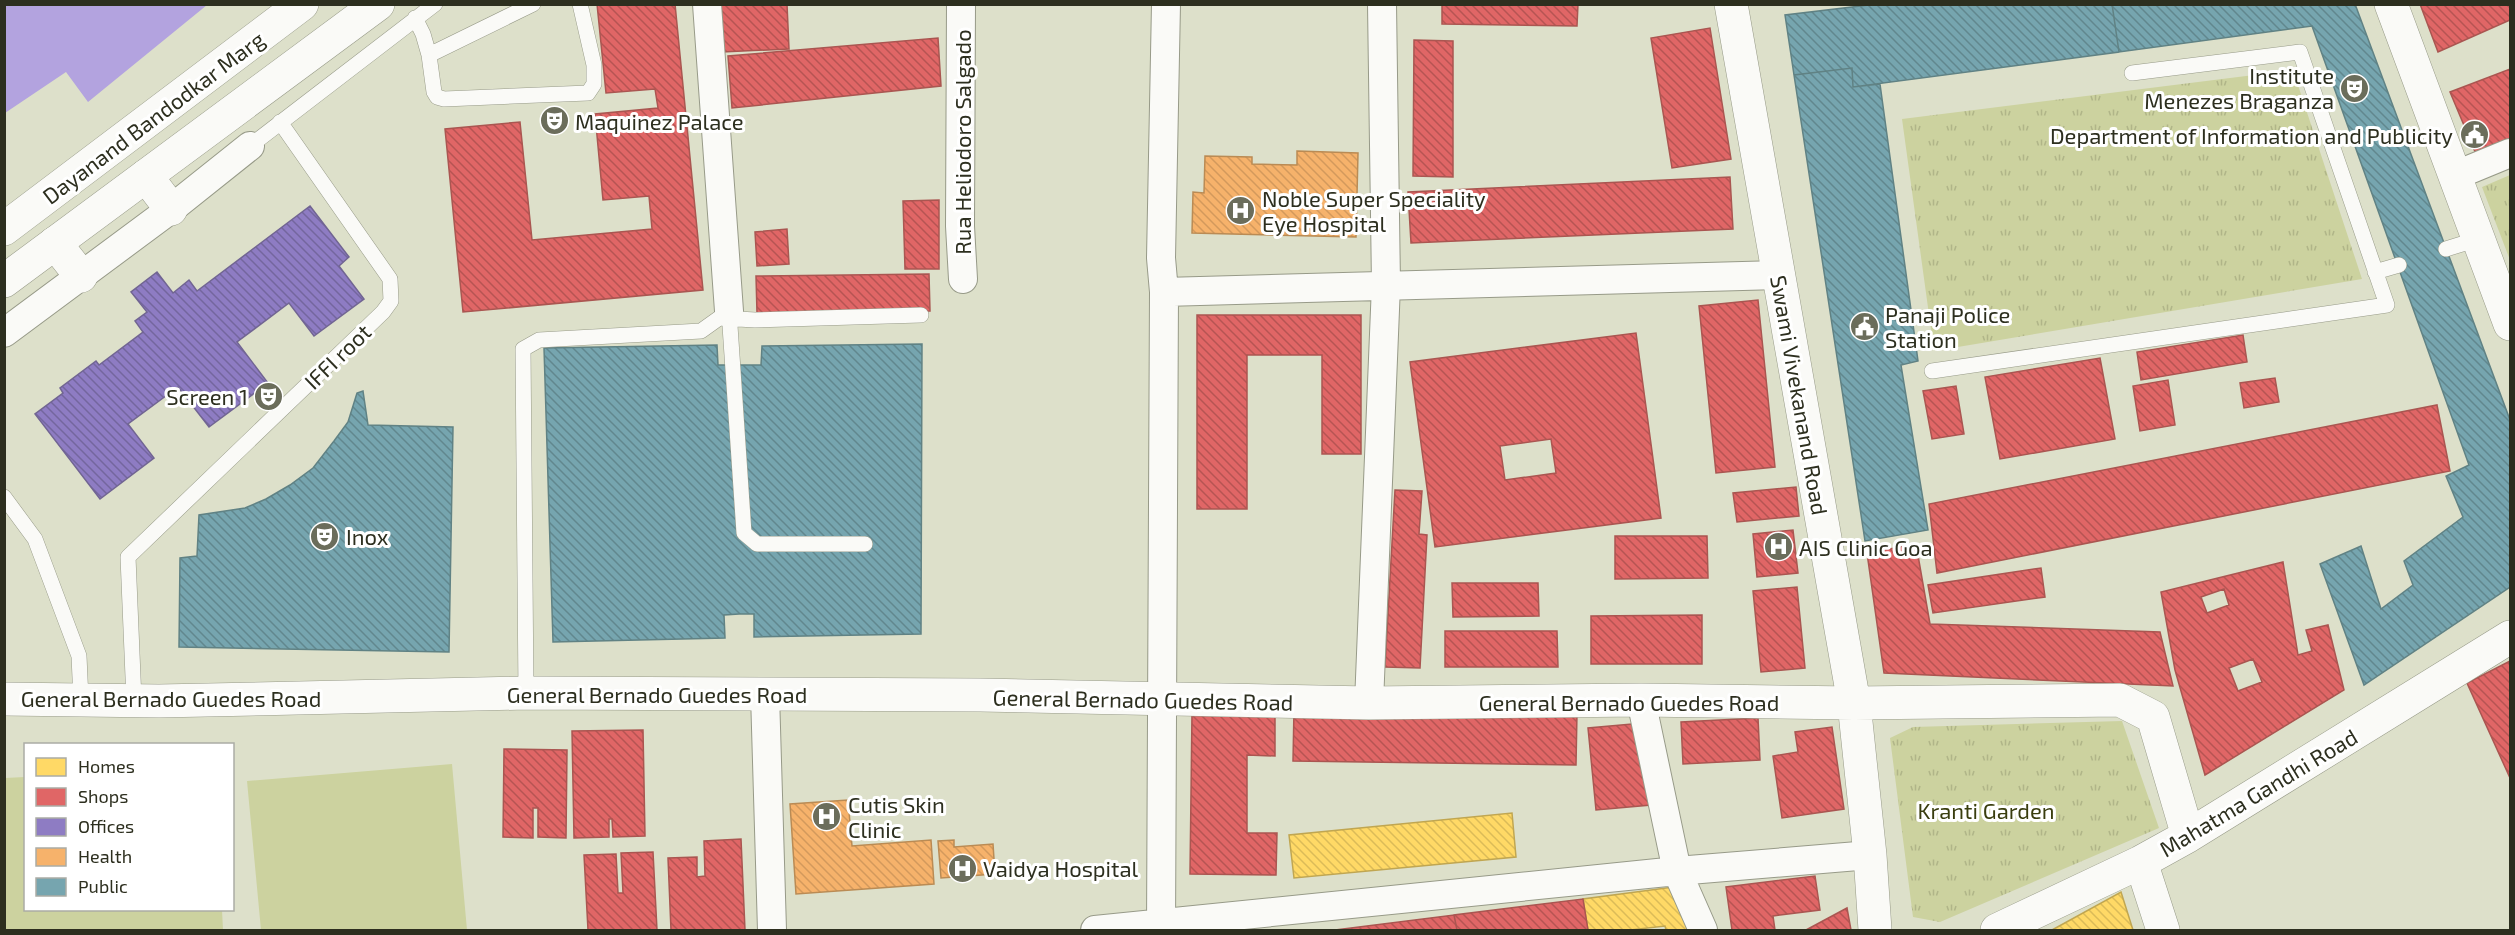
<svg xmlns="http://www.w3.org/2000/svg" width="2515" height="935" font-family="'Exo 2',sans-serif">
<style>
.park{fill:url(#park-tufts)}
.pitch{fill:#ccd29f}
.water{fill:#b3a3df}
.homes{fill:url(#homes-back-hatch);stroke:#c0a651;stroke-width:1.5}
.shops{fill:url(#shops-back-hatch);stroke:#aa5651;stroke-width:1.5;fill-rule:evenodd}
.offices{fill:url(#offices-back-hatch);stroke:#716592;stroke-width:1.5}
.health{fill:url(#health-back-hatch);stroke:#ba8b54;stroke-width:1.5}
.public{fill:url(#public-back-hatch);stroke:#608284;stroke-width:1.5}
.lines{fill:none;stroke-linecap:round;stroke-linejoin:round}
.lane-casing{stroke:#979a88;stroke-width:16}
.street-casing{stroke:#979a88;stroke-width:30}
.secondary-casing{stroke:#979a88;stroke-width:34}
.primary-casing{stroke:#979a88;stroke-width:34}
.lane{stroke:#fafaf7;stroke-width:15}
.street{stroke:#fafaf7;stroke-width:28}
.secondary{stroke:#fafaf7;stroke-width:33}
.primary{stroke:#fafaf7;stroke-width:33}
.labels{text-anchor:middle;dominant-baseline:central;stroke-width:6;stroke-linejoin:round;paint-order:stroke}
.poi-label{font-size:22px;fill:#2d2f1f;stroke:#fff;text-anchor:start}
.street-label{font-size:22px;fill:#2d2f1f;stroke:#fff}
.park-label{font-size:22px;fill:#393d0e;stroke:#fff}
</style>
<defs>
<pattern id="park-tufts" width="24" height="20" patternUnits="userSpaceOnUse" patternTransform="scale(1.5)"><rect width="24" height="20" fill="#ccd29f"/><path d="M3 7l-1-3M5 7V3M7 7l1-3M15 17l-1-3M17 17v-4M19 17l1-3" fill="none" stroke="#b0b588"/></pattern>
<pattern id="homes-back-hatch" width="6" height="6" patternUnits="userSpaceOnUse" patternTransform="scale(1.5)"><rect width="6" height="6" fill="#ffd966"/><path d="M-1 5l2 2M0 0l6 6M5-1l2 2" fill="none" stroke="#dbbb58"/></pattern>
<pattern id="shops-back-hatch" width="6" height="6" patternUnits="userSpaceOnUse" patternTransform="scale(1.5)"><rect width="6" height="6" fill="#e06666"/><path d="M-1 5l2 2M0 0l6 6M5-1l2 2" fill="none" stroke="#b65453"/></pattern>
<pattern id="offices-back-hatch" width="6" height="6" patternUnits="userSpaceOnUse" patternTransform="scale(1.5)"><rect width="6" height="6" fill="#8e7cc3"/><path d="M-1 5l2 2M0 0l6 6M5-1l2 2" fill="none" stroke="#74669e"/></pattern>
<pattern id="health-back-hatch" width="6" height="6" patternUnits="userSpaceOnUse" patternTransform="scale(1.5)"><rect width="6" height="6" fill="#f6b26b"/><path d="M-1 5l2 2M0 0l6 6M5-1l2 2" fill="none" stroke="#d3995c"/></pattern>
<pattern id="public-back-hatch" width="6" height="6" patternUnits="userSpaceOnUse" patternTransform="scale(1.5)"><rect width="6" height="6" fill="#76a5af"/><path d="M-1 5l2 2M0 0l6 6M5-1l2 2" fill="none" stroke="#61878e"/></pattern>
</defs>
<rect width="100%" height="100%" fill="#dde0ca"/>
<path class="park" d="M2293 70 2362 279 1934 351 1902 119Z
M2510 175V260L2482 187Z
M2122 721 2159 828 1940 922 1913 917 1890 738 1913 727Z"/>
<path class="pitch" d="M452 764 467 930H261L247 781Z
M25 777 26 910H222L223 930H5V778Z"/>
<path class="water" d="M5 4H207V5L88 102 66 72 5 113Z"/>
<path class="homes" d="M1512 813 1516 857 1294 878 1289 835Z
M1681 886 1687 930H1666L1665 926 1630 930H1588L1583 899Z
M2121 892 2133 930H2052Z"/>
<path class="shops" d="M597 4H675L703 290 463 312 445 129 520 122 532 240 652 229 649 196 603 200 595 114 658 108 655 89 606 93Z
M721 4H787L789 49 722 52Z
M1442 4H1578L1577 26 1442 24Z
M2420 4H2510V20L2438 52Z
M1710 28 1731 159 1672 168 1651 38Z
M938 38 941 86 732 108 728 56Z
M1414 40 1453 41V177L1413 176Z
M2510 69V141L2476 154 2450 92Z
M1730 177 1733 229 1411 243 1408 192Z
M939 200V269H905L903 201Z
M787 229 789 264 757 266 755 232Z
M929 274 930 311 757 313 756 276Z
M1758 300 1775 467 1716 473 1699 306Z
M1197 315H1361V454H1322V355H1247V509H1197Z
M1636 333 1661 518 1435 547 1410 362ZM1551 439 1556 473 1505 480 1500 446Z
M2243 335 2247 362 2141 380 2137 352Z
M2100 358 2115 439 2000 459 1985 377Z
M2275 378 2279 402 2244 408 2240 383Z
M2168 380 2175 425 2140 431 2133 386Z
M1956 386 1964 434 1932 439 1923 391Z
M2437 405 2450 471 1937 573 1929 504Z
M1796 487 1799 516 1737 522 1733 493Z
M1395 490 1422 491 1419 534 1427 535 1420 668 1385 667Z
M1793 530 1798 573 1757 577 1753 534Z
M1615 536H1707L1708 578 1615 579Z
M1916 544 1930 624 2160 632 2173 686 1884 673 1867 553Z
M2283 562 2298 655 2312 651 2306 630 2328 625 2344 690 2205 775 2175 670 2161 592ZM2224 589 2229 605 2207 613 2201 597ZM2253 659 2262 682 2238 691 2229 668Z
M2041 568 2045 597 1933 613 1928 585Z
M1452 583H1538L1539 616 1453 617Z
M1797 587 1805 668 1761 672 1753 591Z
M1702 615V664H1591V616Z
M1445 631H1557L1558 667H1445Z
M2510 661V778L2467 683Z
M1294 709 1577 713 1576 765 1293 761Z
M1192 713 1275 714V756L1247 755V833H1277L1276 875 1190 874Z
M1758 718 1760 760 1683 764 1681 722Z
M1643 723 1651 805 1596 810 1588 728Z
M1832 727 1844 809 1782 818 1773 756 1798 752 1795 732Z
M643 730 645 836 613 837 612 819H609V837L574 838 572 731Z
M504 749 567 750 566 838 538 837V808H533V838L503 837Z
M741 839 745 930H671L668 858 697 857V877L705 876 704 841Z
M653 852 657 930H588L584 855 616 854 618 893H623L621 853Z
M1815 876 1820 910 1773 916 1775 930H1732L1726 887Z
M1583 899 1588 930H1457L1454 915Z
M1847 908 1851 930H1806Z
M1454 915 1457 930H1335Z"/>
<path class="offices" d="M310 206 349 257 339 266 364 299 314 336 289 303 237 342 268 383 209 427 178 387 128 424 154 458 100 499 35 414 63 393 60 388 96 361 99 365 143 332 135 321 147 312 131 292 157 272 173 293 189 280 197 291Z"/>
<path class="health" d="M1297 151 1358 153 1356 237 1192 233 1193 192 1204 193 1205 156 1252 157V164L1297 165Z
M848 800 852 846 931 840 934 884 796 894 790 804Z
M954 840V847L993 844 995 874 941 878 938 841Z"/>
<path class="public" d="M1877 4H2112L2119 52 1853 87 1852 68 1794 75 1785 15Z
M2112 4H2355L2510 420V587L2364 685 2320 564 2361 546 2381 609 2413 585 2404 561 2463 517 2446 476 2469 465 2312 26 2119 52Z
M1852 68 1853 87 1880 84 1918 361 1901 365 1928 530 1865 541 1794 75Z
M922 344 921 634 754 637V614H739L724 615 725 638 553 642 544 348 717 345 718 365H761L762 346Z
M363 391 368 425 453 427 449 652 179 647 180 558 197 556 199 515 245 508 266 499 290 485 313 468 334 441 348 422 357 393Z"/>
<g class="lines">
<defs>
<path id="lane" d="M415 18 423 34 429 55 434 92 437 97 444 99 588 93 594 84V65L580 4
M429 55 533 4
M250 146 435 4
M2446 249 2478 239
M2375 272 2399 265
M729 311 744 533 757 544H865
M721 318 755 320 921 315
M1932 371 2387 305 2300 52 2132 73
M4 497 35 539 79 656 81 700
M526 693 523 349 539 340 701 331 729 311
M134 701 128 557 383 312 391 301 390 279 280 122"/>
<path id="street" d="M707 4 729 311
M961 4 960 226 963 279
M2454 176 2510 153
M1164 292 1779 275
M4 333 171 209 250 146
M765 694 772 930
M1641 700 1677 871 1703 930
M1369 703 1386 285 1382 4
M1095 930 1677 871 1870 855
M1161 930 1164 292 1161 258 1166 4"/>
<path id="secondary" d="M1731 4 1854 703 1870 855 1875 930
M2391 4 2510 324
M146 176 171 209
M55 243 81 276
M4 699 159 701 526 693 980 695 1369 703 1641 700 1854 703 2120 700 2153 717 2188 836
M2141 862 2163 930
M1997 930 2141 862 2188 836 2510 637"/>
<path id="primary" d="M4 229 302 4
M4 281 378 4"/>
</defs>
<use href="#lane" class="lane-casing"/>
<use href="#street" class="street-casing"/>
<use href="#secondary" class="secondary-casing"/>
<use href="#primary" class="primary-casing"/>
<use href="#lane" class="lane"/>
<use href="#street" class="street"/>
<use href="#secondary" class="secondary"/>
<use href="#primary" class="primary"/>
</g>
<defs>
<symbol id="theatre-disc" viewBox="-11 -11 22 22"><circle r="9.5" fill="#6b6d5b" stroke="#fff"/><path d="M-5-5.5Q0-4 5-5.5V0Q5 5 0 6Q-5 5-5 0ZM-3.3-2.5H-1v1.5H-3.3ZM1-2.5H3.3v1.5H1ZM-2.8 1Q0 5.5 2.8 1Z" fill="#fff"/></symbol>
<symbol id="civic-disc" viewBox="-11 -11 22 22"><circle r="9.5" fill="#6b6d5b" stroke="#fff"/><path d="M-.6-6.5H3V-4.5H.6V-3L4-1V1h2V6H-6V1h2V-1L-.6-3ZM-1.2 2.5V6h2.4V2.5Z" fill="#fff"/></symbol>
<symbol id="hospital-disc" viewBox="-11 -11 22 22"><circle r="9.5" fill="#6b6d5b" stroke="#fff"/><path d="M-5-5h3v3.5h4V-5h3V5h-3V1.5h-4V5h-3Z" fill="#fff"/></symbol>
</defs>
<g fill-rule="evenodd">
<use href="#theatre-disc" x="2338" y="72" width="33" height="33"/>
<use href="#theatre-disc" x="538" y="104" width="33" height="33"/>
<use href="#civic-disc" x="2458" y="118" width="33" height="33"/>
<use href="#hospital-disc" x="1224" y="194" width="33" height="33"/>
<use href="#civic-disc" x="1848" y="310" width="33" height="33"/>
<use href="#theatre-disc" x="252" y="380" width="33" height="33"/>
<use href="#theatre-disc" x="308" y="520" width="33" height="33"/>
<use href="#hospital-disc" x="1762" y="530" width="33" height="33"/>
<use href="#hospital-disc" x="810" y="800" width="33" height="33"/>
<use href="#hospital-disc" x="946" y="852" width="33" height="33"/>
</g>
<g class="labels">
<g class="poi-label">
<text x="2334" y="75" text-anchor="end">Institute<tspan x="2334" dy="25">Menezes Braganza</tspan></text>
<text x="575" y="121">Maquinez Palace</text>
<text x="2453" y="135" text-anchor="end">Department of Information and Publicity</text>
<text x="1262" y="198">Noble Super Speciality<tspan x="1262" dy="25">Eye Hospital</tspan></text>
<text x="1885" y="314">Panaji Police<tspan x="1885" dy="25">Station</tspan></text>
<text x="248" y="396" text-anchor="end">Screen 1</text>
<text x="346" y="536">Inox</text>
<text x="1799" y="547">AIS Clinic Goa</text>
<text x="848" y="804">Cutis Skin<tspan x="848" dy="25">Clinic</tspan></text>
<text x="983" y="868">Vaidya Hospital</text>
</g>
<g class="street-label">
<text transform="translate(153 117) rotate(-37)">Dayanand Bandodkar Marg</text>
<text transform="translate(962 142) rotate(-90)">Rua Heliodoro Salgado</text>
<text transform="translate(337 356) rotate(-44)">IFFI root</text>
<text transform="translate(1800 395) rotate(80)">Swami Vivekanand Road</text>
<text x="657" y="694">General Bernado Guedes Road</text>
<text x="171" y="698">General Bernado Guedes Road</text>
<text transform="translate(1143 699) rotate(1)">General Bernado Guedes Road</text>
<text x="1629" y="702">General Bernado Guedes Road</text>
<text transform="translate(2258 792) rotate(-31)">Mahatma Gandhi Road</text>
</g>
<g class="park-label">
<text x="1986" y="810">Kranti Garden</text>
</g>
</g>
<rect width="2515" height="935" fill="none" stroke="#2d2f1f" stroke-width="12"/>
<rect x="24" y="743" width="210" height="168" fill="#ffffff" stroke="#abaca5" stroke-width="1.5"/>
<rect x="36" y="758" width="30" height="18" fill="#ffd966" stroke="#abaca5" stroke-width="1.5"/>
<text x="78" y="773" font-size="18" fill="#2d2f1f">Homes</text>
<rect x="36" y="788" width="30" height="18" fill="#e06666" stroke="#abaca5" stroke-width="1.5"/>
<text x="78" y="803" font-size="18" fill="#2d2f1f">Shops</text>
<rect x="36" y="818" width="30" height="18" fill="#8e7cc3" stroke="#abaca5" stroke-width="1.5"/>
<text x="78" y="833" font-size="18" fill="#2d2f1f">Offices</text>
<rect x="36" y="848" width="30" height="18" fill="#f6b26b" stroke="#abaca5" stroke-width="1.5"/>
<text x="78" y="863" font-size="18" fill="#2d2f1f">Health</text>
<rect x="36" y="878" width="30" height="18" fill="#76a5af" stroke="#abaca5" stroke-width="1.5"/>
<text x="78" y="893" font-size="18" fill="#2d2f1f">Public</text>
</svg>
